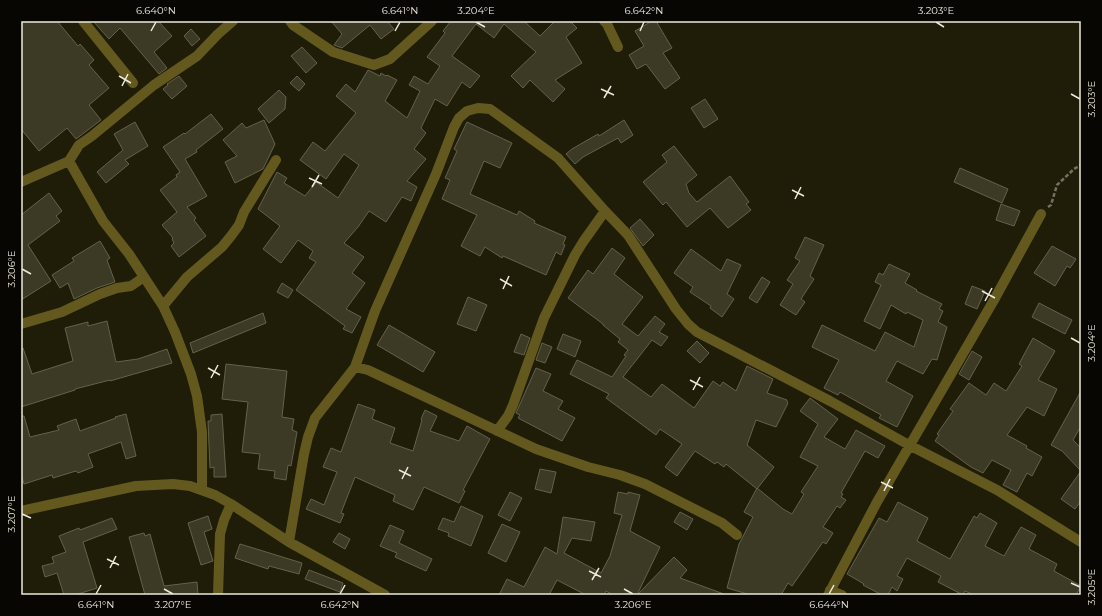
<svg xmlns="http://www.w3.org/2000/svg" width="1102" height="616" font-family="Montserrat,sans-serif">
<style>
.building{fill:#3c3924;stroke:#65614b}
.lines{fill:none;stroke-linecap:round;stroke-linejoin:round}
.path{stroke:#747160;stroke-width:2.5;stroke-dasharray:4 2;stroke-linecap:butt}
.minor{stroke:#63591f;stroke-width:10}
.ticks{fill:none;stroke:#eceadd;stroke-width:1.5}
.neatline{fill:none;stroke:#eceadd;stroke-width:1.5}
.ticks-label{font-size:10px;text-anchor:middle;fill:#eceadd}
</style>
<rect width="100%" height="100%" fill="#1f1c07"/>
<path class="building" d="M21 21H57L78 46 80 44 94 60 89 65 109 88 89 105 101 120 76 139 67 128 39 151 21 129Z
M93 21H158L172 36 154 52 167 68 159 74 120 28 109 39Z
M331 21H387L394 29 381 39 370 25 342 48 334 45 342 34Z
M451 21H524L540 36 555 21H570L577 28 566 37 582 63 555 80 565 89 553 102 530 80 523 88 511 76 536 52 504 24 494 38 476 24 452 56 480 76 470 88 462 82 447 106 435 99 421 128 426 133 414 149 426 159 407 181 417 187 411 201 402 197 386 222 369 211 358 227 344 243 364 257 352 273 365 283 346 309 361 317 352 333 343 329 345 326 296 290 316 262 309 258 313 251 298 240 281 263 263 249 280 226 258 209 277 172 287 178 284 183 305 196 316 182 338 198 359 165 344 154 326 179 300 160 313 142 325 151 356 113 336 96 346 84 355 92 368 70 380 76 381 73 386 76 387 75 397 80 385 101 407 118 420 91 409 85 414 76 428 84 440 66 427 57 445 33 443 31Z
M652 21H656L672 48 663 53 680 78 665 89 646 64 637 69 629 55 644 46 635 31Z
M191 29 200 39 192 46 184 36Z
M302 47 317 63 306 73 291 56Z
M179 76 187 86 172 99 163 89 168 85 167 84Z
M297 76 305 84 299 91 290 83Z
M279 90 286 97 285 109 269 123 258 109Z
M705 99 718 119 704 128 691 108Z
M211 114 223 129 196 150 197 152 185 159 207 196 187 207 196 218 194 220 206 236 179 257 171 246 174 243 172 239 173 238 162 225 177 212 160 190 177 177 176 175 180 172 163 147 184 133 185 134Z
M264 120 275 144 263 169 235 183 225 162 237 156 223 140 242 123 246 128Z
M624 120 633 135 621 143 618 138 583 157 575 164 566 154 572 149 598 134 599 136Z
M135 122 148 146 125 160 129 164 106 183 97 172 123 150 114 134Z
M467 122 512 143 500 168 484 161 470 194 517 215 519 211 535 221 534 223 566 237 563 244 565 245 561 255 556 252 546 275 503 256 502 258 485 247 480 256 461 246 477 215 442 199 450 180 445 178 457 151 454 149Z
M674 146 697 175 686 184 689 193 697 202 730 176 749 202 746 204 751 210 728 228 710 208 687 227 666 202 663 205 643 182 667 162 662 155Z
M960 168 1008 189 1002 203 954 182Z
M49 193 62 211 56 216 60 221 28 245 51 281 21 300V215Z
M1001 204 1020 211 1014 226 996 220Z
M640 219 654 235 643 246 630 228Z
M805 237 824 245 810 276 814 279 801 299 805 302 796 315 780 305 793 284 787 280 800 261 795 258Z
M100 241 110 258 107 260 115 282 97 288 74 299 68 283 60 288 52 275 74 261 72 258Z
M1052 246 1076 259 1070 268 1067 266 1055 286 1034 273Z
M612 248 625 258 614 274 643 297 622 324 638 336 655 316 665 324 659 332 668 337 661 346 652 340 623 377 651 397 662 384 694 408 713 381 720 386 723 382 736 391 747 366 773 379 767 393 787 400V402L788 403 776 427 756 420 747 445 774 467 757 489 726 464 724 467 717 462 715 464 695 451 677 476 665 467 682 444 660 429 656 435 606 398 609 394 570 374 577 360 612 377 626 356 624 355 628 350 618 342 620 339 603 325V324L568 298 588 270 593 274Z
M691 249 721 271 727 259 741 265 727 294 734 299 722 317 710 308 711 306 690 292 693 287 674 273Z
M889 264 910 274 905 283 917 290 916 291 942 304 939 309 943 311 938 322 947 327 937 360 932 359 923 374 897 361 886 381 913 396 897 427 879 418 881 415 840 392 838 395 824 388 839 360 812 347 822 325 875 351 885 332 914 347 923 320 907 312 906 314 891 305 880 329 864 321 881 285 875 282 879 273 883 275Z
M762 277 770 282 757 303 749 298Z
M282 283 293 290 288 298 277 292Z
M972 286 985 291 977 309 965 304Z
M468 297 487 305 476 331 457 324Z
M1039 303 1072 320 1065 334 1032 317Z
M263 313 266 323 193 353 190 343Z
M107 321 116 362 138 359 167 349 172 363 110 381V380L75 389V390L21 407V348H23L32 374 73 361 65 328 88 322V326Z
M389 325 435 352 423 372 377 345Z
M521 334 530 338 524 355 514 352Z
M563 334 581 341 575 357 557 349Z
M1033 338 1055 351 1038 380 1057 389 1044 416 1027 407 1007 435 1027 446 1026 448 1042 457 1032 476 1027 473 1017 492 1003 485 1011 470 992 460 983 473 971 467 935 441 939 435 937 434 953 411 950 409 969 383 986 395 994 383 1006 391 1022 366 1019 364Z
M697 341 709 353 700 363 687 351Z
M542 343 552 347 545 363 536 360Z
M972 351 982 357 969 380 959 374Z
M226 364 287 371 282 417 294 419 292 430 297 432 291 466 288 465 286 480 274 478 275 471 258 469 260 454 242 452 248 402 222 399Z
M536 368 551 374 543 391 563 401 558 409 575 418 562 441 518 418 520 415 516 413Z
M1081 391V426L1073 440 1081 448V501L1075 509 1061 499 1081 471 1062 451 1051 445Z
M810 398 838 419 824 437 845 449 856 430 885 446 878 458 865 451 841 493 843 494 841 497 846 500 840 508 837 506 823 527 833 533 826 544 823 542 792 586 788 583 781 595H751L727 588 739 544 753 517 744 512 757 488 783 509 792 514 804 494 801 492 818 466 800 457 818 424 800 411Z
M358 404 375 410 372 419 395 428 390 443 413 451 422 420 421 419 425 410 437 416 430 431 459 441 467 426 490 439 463 490 465 491 459 503 424 487 413 510 393 501 395 495 355 477 341 513 344 514 340 523 306 509 311 499 324 505 337 472 323 467 331 448 341 452Z
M126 414 136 456 126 459 121 442 88 454 93 467 78 473 76 471 53 478 52 475 24 484 21 474V416H24L30 437 59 430 57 426 76 419 80 431 116 418 115 417Z
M222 414 226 477H214V467L210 468 208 421H211V415Z
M540 469 556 472 551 493 535 489Z
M510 492 522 498 510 521 498 515Z
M618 492 628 494V492L640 495 630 531 660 547 637 595H613L606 591 604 595H586L557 580 549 595H499L507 579 524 587 545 547 557 554 563 517 595 522 591 541 572 538 564 553 601 573 610 556 622 515 614 513Z
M898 502 928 518 917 541 950 559 974 516 977 518 980 513 997 523 985 546 1004 556 1021 527 1036 535 1029 549 1057 564 1054 571 1081 586 1076 595H974L965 591 963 595 938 582 941 576 907 558 897 576 903 579 897 591 892 587 888 595H882L863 585 864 584 847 574 879 518 887 522Z
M461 506 483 516 471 546 448 536 449 533 438 529 443 518 454 522Z
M680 512 693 519 687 530 674 522Z
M208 516 212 529 204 532 213 561 201 565 188 523Z
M112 518 117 529 83 542 97 588 75 595H64L57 573 45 577 42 566 54 563 52 557 66 552 59 536 79 528 80 530Z
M502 524 520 532 506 562 488 553Z
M390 525 404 531 399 543 432 559 426 571 395 557 397 553 380 546Z
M144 533 145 536 150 534 164 586 197 582 198 595H145L129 537Z
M339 533 350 539 345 549 333 542Z
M240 544 302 563 299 574 269 566 268 569 235 558Z
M674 557 687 570 680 578 724 594V595H637Z
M309 570 343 583 340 592 305 579Z"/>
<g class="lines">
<path class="path" d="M1048 207 1051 205 1057 185 1074 169 1081 165"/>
<path class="minor" d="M83 21 133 83
M290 21 293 25 333 52 374 65 390 59 432 21
M604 21 607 24 618 47
M69 161 103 221 129 254 163 306 175 332 191 374 197 396 202 432V490
M21 182 69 161 79 145 92 136 154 85 197 56 218 34 233 21
M163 306 187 277 222 247 231 236 239 225 244 212 276 160
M21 324 62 312 100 294 117 288 131 286 144 277
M355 367 368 370 536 449 588 467 620 475 645 484 722 523 737 535
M497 431 508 416 513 405 544 318 575 255 583 242 605 211
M21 511 136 486 173 484 190 486 215 495 231 504 289 542 385 595
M289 542 304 454 308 437 315 418 355 367 375 311 436 174 454 127 459 118 467 111 478 108 490 109 558 158 605 211 628 235 676 309 688 324 697 332 830 401 909 445 997 490 1081 542
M830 590 842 595
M218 595 220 534 224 520 231 504
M828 595 877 502 994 300 1041 214"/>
</g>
<path class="ticks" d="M476 22 485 27M936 22 944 27M151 31 156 22M395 31 400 22M640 31 644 22M119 76 131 83M122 86 128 74M601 89 614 95M1071 94 1080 99M604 98 611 86M309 178 322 184M312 187 319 175M792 190 804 196M795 199 801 187M22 269 31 274M500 279 512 286M503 289 509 276M982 291 995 298M985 301 992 288M1071 338 1080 343M208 368 220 375M211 378 218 365M690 380 703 387M693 390 700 377M399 470 411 476M402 479 408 467M881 482 893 488M884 491 890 479M22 514 31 518M107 559 119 565M110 568 116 556M589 571 601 577M592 580 599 568M1071 583 1080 587M164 589 173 594M624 589 633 594M96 594 101 585M340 594 345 585M829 594 834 585"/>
<rect width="1102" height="616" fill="none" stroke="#070602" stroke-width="44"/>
<rect x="22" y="22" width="1058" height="572" class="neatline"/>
<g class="ticks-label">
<text x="156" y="14">6.640°N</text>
<text x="400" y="14">6.641°N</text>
<text x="476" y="14">3.204°E</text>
<text x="644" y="14">6.642°N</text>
<text x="936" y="14">3.203°E</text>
<text transform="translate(1091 99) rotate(-90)" y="4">3.203°E</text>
<text transform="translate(11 269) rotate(-90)" y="4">3.206°E</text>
<text transform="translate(1091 343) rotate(-90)" y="4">3.204°E</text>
<text transform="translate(11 514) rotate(-90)" y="4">3.207°E</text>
<text transform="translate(1091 587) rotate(-90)" y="4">3.205°E</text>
<text x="96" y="608">6.641°N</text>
<text x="173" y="608">3.207°E</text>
<text x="340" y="608">6.642°N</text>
<text x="633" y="608">3.206°E</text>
<text x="829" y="608">6.644°N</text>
</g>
</svg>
